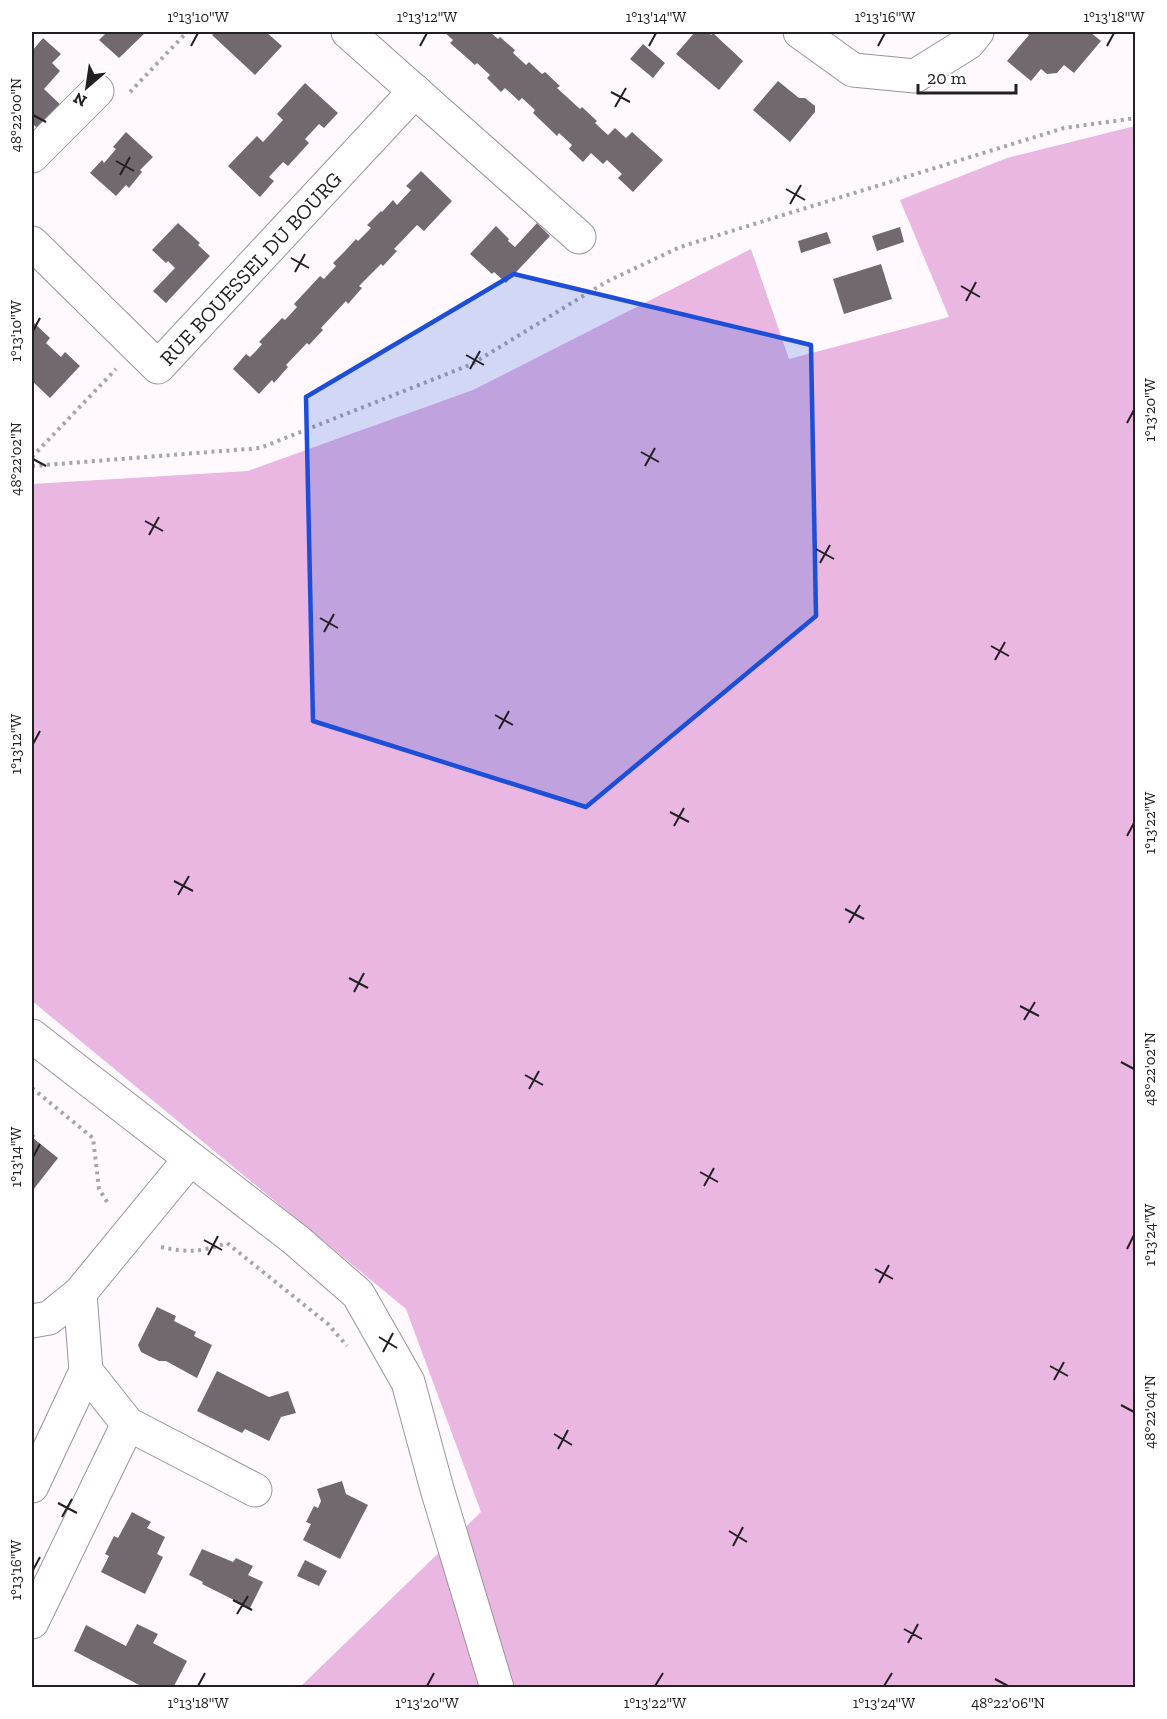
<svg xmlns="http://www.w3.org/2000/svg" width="1167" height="1719" font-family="'Zilla Slab',serif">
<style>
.green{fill:#e9b7e2}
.building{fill:#716870}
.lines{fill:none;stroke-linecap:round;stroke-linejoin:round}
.minor-casing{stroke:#9c939b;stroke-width:35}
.tertiary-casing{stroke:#9c939b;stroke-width:35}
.path{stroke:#a9a4a8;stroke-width:4;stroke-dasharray:3 4.5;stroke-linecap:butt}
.minor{stroke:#fff;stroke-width:33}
.tertiary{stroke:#fff;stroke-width:33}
.marked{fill:#1d4ed8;fill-opacity:0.2;stroke:#1d4ed8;stroke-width:4.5;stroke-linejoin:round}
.ticks{fill:none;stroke:#232023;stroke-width:2}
.labels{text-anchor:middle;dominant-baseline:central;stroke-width:5;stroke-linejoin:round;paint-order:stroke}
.street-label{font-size:21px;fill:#232023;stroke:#fff}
.neatline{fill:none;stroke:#232023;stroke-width:2}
.ticks-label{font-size:15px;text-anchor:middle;fill:#232023}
</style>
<rect width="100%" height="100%" fill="#fff9fe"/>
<path class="green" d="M1135 126V1687H300L481 1512 406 1309 32 1001V484L248 471 473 390 751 249 789 359 949 317 900 200 1007 158Z"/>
<path class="building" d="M107 32H146L119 58 99 40Z
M216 32H266L282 46 255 75 212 35Z
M444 32H490L498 39 500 37 515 50 513 53 526 65 529 62 542 74 545 72 560 86 557 88 580 109 582 107 597 121 595 123 608 135 615 128 626 138 632 132 663 160 633 192 618 178 622 174 607 160 603 164 591 153 583 162 569 149 572 145 559 133 557 136 533 113 535 110 522 98 519 101 505 88 501 92 487 78 490 75 477 63 475 65 450 43 453 40Z
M695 32H708L711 35 713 33 743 61 719 90 676 54Z
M1024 32H1090L1101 41 1074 73 1064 65 1057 73 1047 74 1041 69 1031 81 1007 61 1029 35Z
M43 38 61 54 52 63 60 71 44 89 64 108 41 132 32 123V51Z
M643 44 665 63 653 78 630 59Z
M778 81 799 98H805L815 106V112L790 142 753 110Z
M305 83 338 113 324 128 319 124 305 139 309 143 288 166 283 162 269 177 274 181 260 197 228 166 257 136 263 142 283 120 277 114Z
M126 132 153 157 140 170 142 172 129 188 126 185 116 196 90 173 102 160 104 163 116 149 113 147Z
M421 171 452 201 424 231 417 225 394 249 397 251 383 266 381 264 359 286 362 288 348 304 346 301 321 328 323 330 309 345 307 343 286 365 288 367 274 383 272 380 259 394 233 369 246 354 250 357 256 351 262 344 259 342 282 318 285 320 297 307 294 304 320 276 324 279 336 266 333 263 345 251 356 239 358 241 371 228 367 225 381 211 382 212 393 200 397 205 411 190 406 186Z
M178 223 200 243 198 245 210 256 166 303 153 291 175 268 168 261 166 263 152 250Z
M537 223 550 236 506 283 494 272 492 274 470 254 496 226 509 239 508 241 515 247Z
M900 227 904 242 877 251 872 236Z
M827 232 831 243 801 253 798 241Z
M881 264 892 299 844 314 833 279Z
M32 321 50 338 46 343 61 357 65 352 80 366 50 398 32 381Z
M32 1133 35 1136 33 1138 58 1158 33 1190Z
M157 1307 176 1316 174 1321 196 1332 194 1336 212 1345 197 1378 166 1361H159L141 1352 138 1345Z
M217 1371 269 1397 288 1391 296 1413 281 1417 269 1441 245 1429 242 1433 197 1411Z
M342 1481 346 1494 368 1505 340 1559 303 1540 311 1524 306 1522 314 1506 318 1508 321 1501 317 1489Z
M132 1512 151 1522 147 1528 165 1537 157 1554 163 1557 145 1594 101 1572 109 1556 105 1554 114 1536 118 1538Z
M202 1549 233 1562 236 1558 253 1566 248 1575 263 1582 250 1608 202 1584 203 1582 189 1575Z
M305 1560 327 1571 319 1586 297 1576Z
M137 1624 158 1634 153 1643 187 1661 173 1688H145L74 1651 86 1625 126 1646Z"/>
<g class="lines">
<defs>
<g id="minor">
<path d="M348 32 579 237"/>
<path d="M800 32 853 70 915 76 968 43 977 32"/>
<path d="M32 156 97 91"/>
<path id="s1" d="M32 243 158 367 415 91"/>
<path d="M80 1293 86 1371 128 1424 255 1490"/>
<path d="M32 1321 49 1318 80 1293 190 1159"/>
<path d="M32 1486 86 1371"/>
<path d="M32 1622 128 1424"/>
</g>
<path id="tertiary" d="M32 1036 296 1240 358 1294 408 1382 437 1489 497 1688"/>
</defs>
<use href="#minor" class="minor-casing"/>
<use href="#tertiary" class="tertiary-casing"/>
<path class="path" d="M130 92 187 32
M32 457 116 369
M32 466 260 448 472 364 606 282 680 247 1064 128 1136 118
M32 1088 93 1138 99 1189 109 1205
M161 1247C187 1253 201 1252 227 1243L328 1324 347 1346"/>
<use href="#minor" class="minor"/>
<use href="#tertiary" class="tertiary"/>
</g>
<path class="marked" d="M514 274 811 345 816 616 586 807 313 721 306 397Z"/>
<path class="ticks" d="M191 46 198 33M420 46 427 33M649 46 656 33M878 46 885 33M1107 46 1114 33M611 92 630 102M615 107 626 88M33 115 46 122M116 161 134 171M120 175 130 157M786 189 805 200M790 204 801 185M291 258 309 268M295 272 305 254M961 286 980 297M966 301 976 282M33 331 40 318M466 355 484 365M470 369 480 351M1127 423 1134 410M641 452 659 462M33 459 46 466M645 466 655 448M145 521 163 531M149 535 159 517M816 549 834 559M820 563 830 545M320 618 338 628M324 632 334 614M991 646 1009 656M995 660 1005 642M495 715 513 725M499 729 509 711M33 744 40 731M670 812 689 822M674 826 684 808M1127 836 1134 823M174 881 193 891M178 895 189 876M845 909 864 919M849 923 860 905M349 978 368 988M354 992 364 973M1020 1006 1039 1016M1024 1020 1035 1002M1121 1062 1134 1069M525 1075 543 1085M529 1089 539 1071M33 1157 40 1144M700 1172 718 1182M704 1186 714 1168M204 1240 222 1250M1127 1249 1134 1235M208 1255 218 1236M875 1269 893 1279M879 1283 889 1265M379 1337 397 1348M383 1352 393 1333M1050 1366 1068 1376M1054 1380 1064 1362M1121 1405 1134 1412M554 1434 572 1445M558 1449 568 1430M58 1503 77 1513M62 1517 72 1499M729 1531 747 1542M733 1546 743 1527M33 1570 40 1557M233 1600 252 1610M237 1614 248 1596M904 1629 922 1639M908 1643 918 1624M995 1679 1008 1686M198 1686 205 1673M427 1686 434 1673M655 1686 663 1673M884 1686 892 1673"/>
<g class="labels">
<g class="street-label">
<text stroke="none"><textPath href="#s1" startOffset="312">RUE BOUESSEL DU BOURG</textPath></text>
</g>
</g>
<rect width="1167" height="1719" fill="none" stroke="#ffffff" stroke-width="66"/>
<g transform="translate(87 87) rotate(209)" stroke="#ffffff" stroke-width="4.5" paint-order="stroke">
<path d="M0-4.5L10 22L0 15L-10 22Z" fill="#232023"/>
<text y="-9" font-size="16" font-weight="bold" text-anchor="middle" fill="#232023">N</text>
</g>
<path d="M918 84v9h98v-9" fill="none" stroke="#232023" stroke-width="3"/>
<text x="927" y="84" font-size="18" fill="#232023" stroke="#ffffff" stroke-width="4.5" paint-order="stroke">20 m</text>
<rect x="33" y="33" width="1101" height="1653" class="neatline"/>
<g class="ticks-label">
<text x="198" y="22">1°13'10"W</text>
<text x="427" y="22">1°13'12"W</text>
<text x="656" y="22">1°13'14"W</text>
<text x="885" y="22">1°13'16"W</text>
<text x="1114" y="22">1°13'18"W</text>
<text transform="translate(16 115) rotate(-90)" y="5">48°22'00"N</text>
<text transform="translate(16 331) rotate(-90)" y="5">1°13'10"W</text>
<text transform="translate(1150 410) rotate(-90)" y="5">1°13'20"W</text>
<text transform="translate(16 459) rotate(-90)" y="5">48°22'02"N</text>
<text transform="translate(16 744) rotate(-90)" y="5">1°13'12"W</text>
<text transform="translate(1150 823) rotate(-90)" y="5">1°13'22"W</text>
<text transform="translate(1150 1069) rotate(-90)" y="5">48°22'02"N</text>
<text transform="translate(16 1157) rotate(-90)" y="5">1°13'14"W</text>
<text transform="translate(1150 1235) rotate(-90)" y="5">1°13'24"W</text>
<text transform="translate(1150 1412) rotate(-90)" y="5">48°22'04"N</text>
<text transform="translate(16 1570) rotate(-90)" y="5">1°13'16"W</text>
<text x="198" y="1708">1°13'18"W</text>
<text x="427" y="1708">1°13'20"W</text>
<text x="655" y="1708">1°13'22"W</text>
<text x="884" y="1708">1°13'24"W</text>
<text x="1008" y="1708">48°22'06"N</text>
</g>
</svg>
